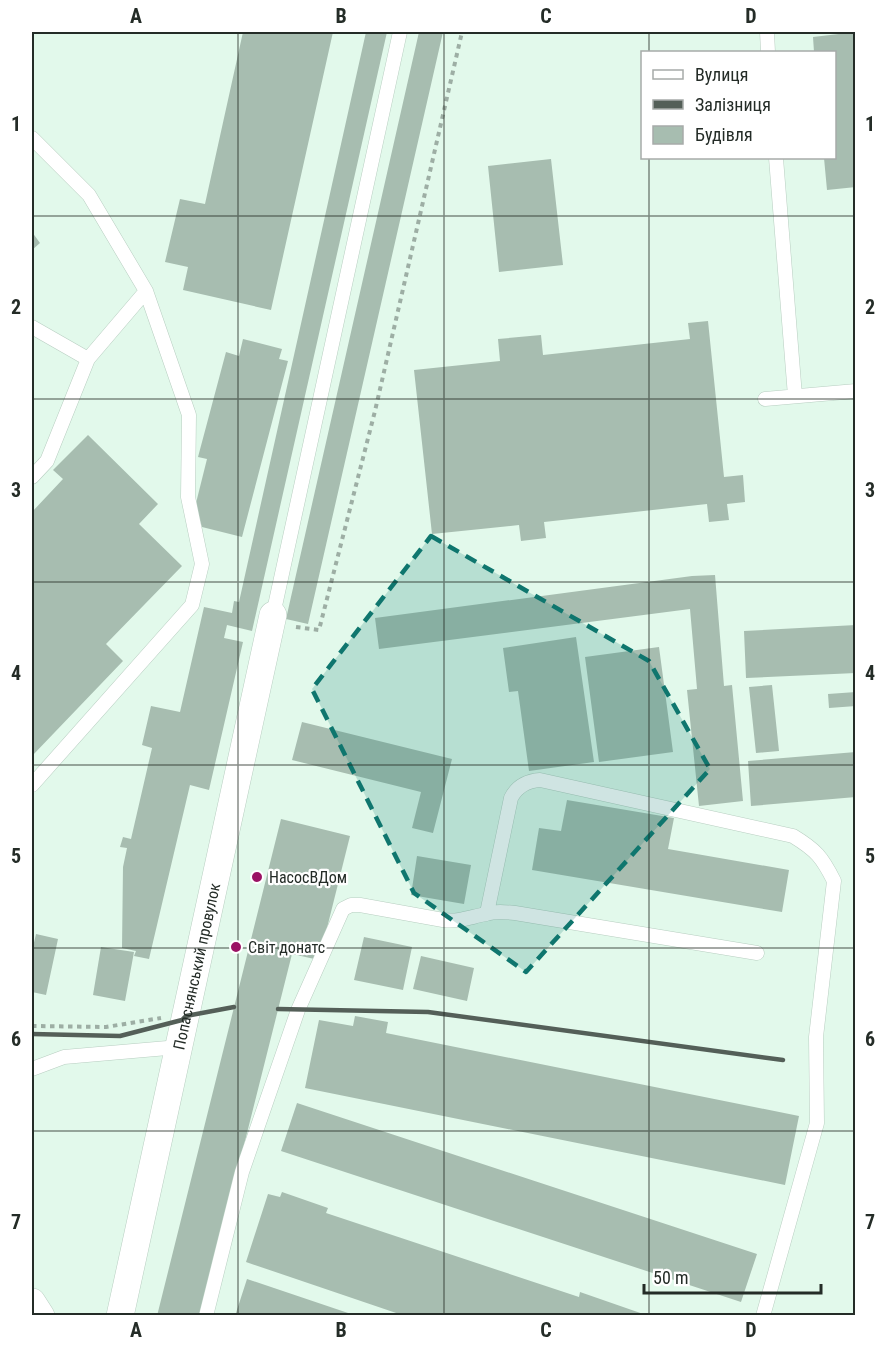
<svg xmlns="http://www.w3.org/2000/svg" width="887" height="1347" font-family="'Roboto Condensed',sans-serif">
<style>
.building{fill:#a7bdb0}
.lines{fill:none;stroke-linecap:round;stroke-linejoin:round}
.service-casing{stroke:#b8cec1;stroke-width:15}
.minor-casing{stroke:#b8cec1;stroke-width:28}
.path{stroke:#9daea4;stroke-width:4;stroke-dasharray:4.5 4.5;stroke-linecap:butt}
.service{stroke:#fff;stroke-width:14}
.minor{stroke:#fff;stroke-width:27}
.rail{stroke:#545f58;stroke-width:4.5}
.marked{fill:#0f766e;fill-opacity:0.2;stroke:#0f766e;stroke-width:4.5;stroke-dasharray:12 8;stroke-linejoin:round}
.grid{fill:none;stroke:#242c27;stroke-width:1.5;stroke-opacity:0.55}
.poi-dot{fill:#9b1264;stroke:#fff;stroke-width:2}
.labels{text-anchor:middle;dominant-baseline:central;stroke-width:4.5;stroke-linejoin:round;paint-order:stroke}
.poi-label{font-size:16px;fill:#242c27;stroke:#fff;text-anchor:start}
.street-label{font-size:16px;fill:#242c27;stroke:#fff}
.neatline{fill:none;stroke:#242c27;stroke-width:2}
.grid-label{font-size:20px;text-anchor:middle;font-weight:bold;fill:#242c27}
</style>
<rect width="100%" height="100%" fill="#e2f9eb"/>
<path class="building" d="M243 32H333L271 310 183 290 188 267 165 262 180 199 205 204Z
M366 32H387L252 631 227 625 224 638 243 642 209 790 190 785 149 959 134 956 136 951 122 948 123 867 127 848 120 847 123 837 131 839 152 748 142 745 151 706 180 712 204 607 232 613 234 601 239 602Z
M419 32H443L308 624 286 619Z
M856 32V187L827 190 824 158H834V52H814L813 37Z
M551 159 563 265 499 272 488 166Z
M32 232 40 243 32 250Z
M708 321 724 477 743 475 745 502 727 504 729 520 709 522 707 504 544 522 546 538 521 541 519 525 432 534 414 370 500 361 498 339 541 335 543 355 690 339 688 323Z
M243 339 282 349 279 359 288 361 242 537 202 527 195 507 207 459 198 457 226 352 239 356Z
M88 435 158 504 139 524 182 566 106 644 123 661 32 756V512L63 479 53 470Z
M715 575 724 686 732 685 743 801 699 806 687 690 697 689 690 609 379 649 375 618 692 576Z
M856 625V673L746 678 744 631Z
M576 637 594 762 529 771 518 691 509 692 503 648Z
M659 647 673 752 599 762 585 657Z
M772 685 779 751 756 753 749 687Z
M856 692V706L829 708 828 694Z
M302 722 452 759 433 833 412 828 421 792 292 760Z
M856 752V797L751 806 748 761Z
M567 800 674 818 668 849 789 870 782 912 532 870 539 828 561 831Z
M281 819 350 836 319 960 292 954 201 1316H157Z
M417 856 471 865 464 904 411 895Z
M36 934 58 939 46 995 32 992V946L33 947Z
M364 937 412 947 403 990 354 980Z
M101 947 134 952 125 1001 93 995Z
M421 956 474 968 467 1001 413 989Z
M355 1016 388 1022 386 1033 799 1116 785 1185 305 1088 319 1020 353 1026Z
M297 1103 757 1254 741 1302 281 1151Z
M282 1192 328 1208 326 1213 579 1297 580 1292 649 1316H405L246 1262 268 1194 280 1197Z
M247 1279 354 1315V1316H235Z"/>
<g class="lines">
<defs>
<path id="service" d="M767 32 768 52
M32 138 89 195 146 291 189 415 188 497 202 564 192 605 32 785
M776 158 795 396
M32 327 88 359
M765 399 856 391
M32 477 47 461 88 359 146 291
M273 615 400 32
M487 913 511 798C517 786 527 781 540 780L793 836C816 850 822 857 834 881L816 1037 817 1123 763 1316
M32 1069 64 1057 179 1047
M206 1316 242 1172 298 1010 343 909 351 905H360L443 920C460 922 470 917 486 914 495 911 505 912 515 913L757 953"/>
<g id="minor">
<path d="M32 1302 41 1316"/>
<path id="s1" d="M120 1316 273 615"/>
</g>
</defs>
<use href="#service" class="service-casing"/>
<use href="#minor" class="minor-casing"/>
<path class="path" d="M296 627 319 630 375 411 462 32
M32 1026 106 1027 161 1018"/>
<use href="#service" class="service"/>
<use href="#minor" class="minor"/>
<path class="rail" d="M278 1009 428 1012 783 1060
M32 1034 120 1036 182 1020 186 1016 234 1007"/>
</g>
<path class="marked" d="M431 536 649 661 710 769 526 972 414 893 312 689Z"/>
<path class="grid" d="M238 32V1316M444 32V1316M649 32V52M649 158V1316M32 216H856M32 399H856M32 582H856M32 765H856M32 948H856M32 1131H856"/>
<g class="poi-dot">
<circle cx="257" cy="877" r="6"/>
<circle cx="236" cy="947" r="6"/>
</g>
<g class="labels">
<g class="poi-label">
<text x="269" y="877">НасосВДом</text>
<text x="248" y="947">Світ донатс</text>
</g>
<g class="street-label">
<text stroke="none"><textPath href="#s1" startOffset="358">Попаснянський провулок</textPath></text>
</g>
</g>
<rect width="887" height="1347" fill="none" stroke="#ffffff" stroke-width="66"/>
<rect x="641" y="51" width="195" height="108" fill="#ffffff" stroke="#a7aba9" stroke-width="1.5"/>
<rect x="653" y="70" width="30" height="9" fill="#ffffff" stroke="#a7aba9" stroke-width="1.5"/>
<text x="695" y="81" font-size="18" fill="#242c27">Вулиця</text>
<rect x="653" y="100" width="30" height="9" fill="#545f58" stroke="#a7aba9" stroke-width="1.5"/>
<text x="695" y="111" font-size="18" fill="#242c27">Залізниця</text>
<rect x="653" y="126" width="30" height="18" fill="#a7bdb0" stroke="#a7aba9" stroke-width="1.5"/>
<text x="695" y="141" font-size="18" fill="#242c27">Будівля</text>
<path d="M644 1284v9h177v-9" fill="none" stroke="#242c27" stroke-width="3"/>
<text x="653" y="1284" font-size="18" fill="#242c27" stroke="#ffffff" stroke-width="4.5" paint-order="stroke">50 m</text>
<rect x="33" y="33" width="821" height="1281" class="neatline"/>
<g class="grid-label">
<text x="136" y="23">A</text>
<text x="341" y="23">B</text>
<text x="546" y="23">C</text>
<text x="751" y="23">D</text>
<text x="16" y="131">1</text>
<text x="870" y="131">1</text>
<text x="16" y="314">2</text>
<text x="870" y="314">2</text>
<text x="16" y="497">3</text>
<text x="870" y="497">3</text>
<text x="16" y="680">4</text>
<text x="870" y="680">4</text>
<text x="16" y="863">5</text>
<text x="870" y="863">5</text>
<text x="16" y="1046">6</text>
<text x="870" y="1046">6</text>
<text x="16" y="1229">7</text>
<text x="870" y="1229">7</text>
<text x="136" y="1337">A</text>
<text x="341" y="1337">B</text>
<text x="546" y="1337">C</text>
<text x="751" y="1337">D</text>
</g>
</svg>
